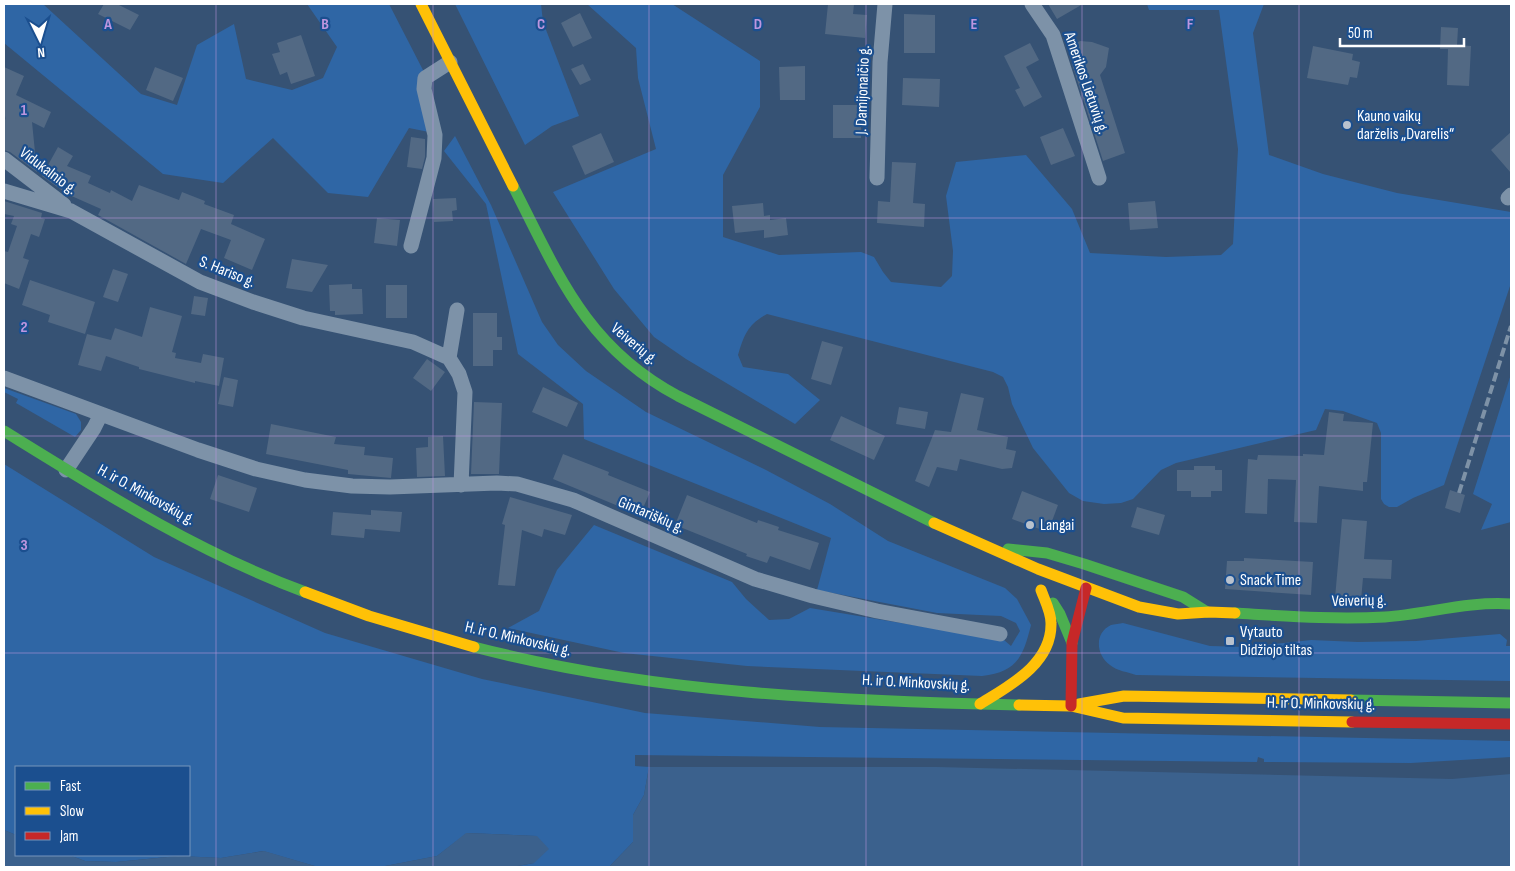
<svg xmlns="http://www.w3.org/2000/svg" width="1515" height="871" font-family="'Sofia Sans Condensed',sans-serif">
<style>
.green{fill:#2f66a5}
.water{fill:#3b618d}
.building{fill:#526984}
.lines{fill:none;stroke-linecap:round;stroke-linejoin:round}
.street{stroke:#7d92a8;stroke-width:15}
.fast{stroke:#4caf50;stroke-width:11}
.slow{stroke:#ffc107;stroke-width:11}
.jam{stroke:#c62828;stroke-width:11}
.rail{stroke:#7e92a7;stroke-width:4;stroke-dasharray:9 4;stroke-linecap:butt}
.grid{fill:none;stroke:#bd96df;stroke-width:1;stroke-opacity:0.55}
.poi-dot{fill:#b9c2ce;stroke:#1b4f8f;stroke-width:2}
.labels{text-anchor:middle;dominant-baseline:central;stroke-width:4.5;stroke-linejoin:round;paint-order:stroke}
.street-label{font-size:16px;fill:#fff;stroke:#1b4f8f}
.poi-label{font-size:16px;fill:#fff;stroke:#1b4f8f;text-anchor:start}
.grid-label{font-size:16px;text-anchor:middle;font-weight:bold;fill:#bd96df;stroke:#1b4f8f;stroke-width:4.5;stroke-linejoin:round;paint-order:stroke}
</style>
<rect width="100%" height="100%" fill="#365274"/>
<path class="green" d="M4 4H43L141 94 177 105 197 45 234 24 246 79 292 90 323 78 337 47 307 4H389L424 72 429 132 409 128 368 197 328 193 273 138 223 183 163 174 4 43Z
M455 4H541L543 22 579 116 552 126 525 145Z
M587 4H672L760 61V107L723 175V237L779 255 861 252 874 257 883 272 891 282 941 287 952 276 953 251 946 196 956 162 1026 155 1072 209 1090 253 1166 257 1221 255 1233 244 1238 149 1219 10H1149L1147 4H1264L1253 33 1269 155 1323 174 1397 193 1511 212V283L1444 485 1413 498 1397 507H1389L1384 504 1381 499V433L1377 423 1343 411 1325 409 1316 430 1176 463 1161 470 1133 499 1121 503 1104 504 1083 501 1069 493 1033 448 1012 404 1008 387 1003 377 993 372 767 314C748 324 744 335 738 355L743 367 788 374 820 400 795 424 686 359 654 337 614 289 553 192 656 149 638 78 636 48Z
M455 136 491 205 542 322 558 345 586 371 646 412 766 470 830 504 888 541 1005 588 1017 599 1031 625C1023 657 1017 672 982 676L747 666 624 653 508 628 539 611 557 570 594 525 732 582 746 599 769 620 789 619 810 608 1004 640 1011 646 1020 631 1016 623 1001 616 937 613 817 590 831 538 584 439 583 404 518 354 486 204 444 151Z
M1511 374V522L1481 530 1492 504 1473 494Z
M4 388 76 414 81 422V430L75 437 16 403 18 399 4 392Z
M4 464 154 557 325 633 482 679 645 713 820 727 1511 741V757L1411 763 1264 762V759L1258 757 1257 762 635 755V766L649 767 644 795 633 815V842L609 867H512L534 863 536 836 467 833 437 856 380 867H318L263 851 221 858 178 856 116 862 85 861 69 855H189V767H16V835L4 830Z
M1123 623 1210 646 1247 647 1311 640 1358 642 1416 641 1500 634 1507 640 1506 646H1511V681L1136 675C1128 672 1117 671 1110 665 1096 655 1094 633 1111 625 1114 624 1120 624 1123 623Z"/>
<path class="water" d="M649 767H937L1452 779 1511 774V867H609L633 842V815L644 795Z
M4 830 16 835V855H69L85 861 116 862 178 856 221 858 264 851 318 867H4Z
M466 833 537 836 549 849 534 863 512 867H380L437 856Z"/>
<path class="building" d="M104 4H117L139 15 130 30 98 14Z
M828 4H854L853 14 867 15 865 38 825 34Z
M1048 4H1083L1057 19Z
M580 13 592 38 573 47 561 23Z
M904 14 935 15V53H904Z
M1441 27 1458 28 1457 45 1471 46 1469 86 1447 85 1448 49H1440Z
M301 35 315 76 291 84 287 72 280 75 272 54 280 52 277 43Z
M1080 41 1092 42 1109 48 1106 67 1100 75 1125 153 1103 161 1072 64 1074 60 1070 56 1071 46Z
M1030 43 1039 60 1026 67 1042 97 1024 107 1015 90 1020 88 1004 56Z
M1313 46 1353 54 1352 60 1360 62 1357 78 1350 77 1348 85 1307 78Z
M583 64 591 80 580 85 571 69Z
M805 66V100H780L779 67Z
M4 67 24 76 16 95 51 112 44 128 32 122 37 172 10 152 4 150V124L6 116 4 121Z
M155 67 183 78 173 101 146 90Z
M903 78 940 79 939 107 902 105Z
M833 105H861V138H833Z
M1063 128 1075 156 1051 165 1040 137Z
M1511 132V173L1491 150Z
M601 133 614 162 585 175 572 146Z
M411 137 425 139V157L422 169 407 167Z
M58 147 73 156 67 166 91 176 88 183 110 193 111 190 132 201 139 185 179 200 182 192 205 201 204 204 234 215 231 224 265 239 252 270 224 258 231 240 201 229 186 264 98 215 101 209 67 194 42 176Z
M892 162 916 163 913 203 925 204 924 227 877 223 878 201 890 202Z
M456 198 457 210 452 211 453 221 434 222 433 199Z
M4 201 42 213 41 218 45 219 39 237 31 234 23 258 29 260 19 289 4 283V251L8 252 17 226 11 224 14 216 4 214Z
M1155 201 1158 228 1130 230 1128 203Z
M763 203 764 216 770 215V220L786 218 788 235 764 238V230L735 233 732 206Z
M377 218 400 220 397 246 374 243Z
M292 259 328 265 312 292 286 288Z
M113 269 128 274 118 302 103 297Z
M30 280 95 302 85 334 48 322 50 315 22 305Z
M352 284V289H362L363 314 335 315V311H330L329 285Z
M386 285H407V318H386Z
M194 296 208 298 205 316 191 314Z
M150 307 182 316 172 352 176 353 175 358 201 363 203 354 224 358 219 386 195 381V383L139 369V367L106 356 101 371 78 365 87 334 111 340 115 328 142 337Z
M473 313H497V337H502V350H493V366H473Z
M822 341 843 347 831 385 811 379Z
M427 359 445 372 431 391 413 378Z
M224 377 238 380 233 407 218 404Z
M543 387 578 403 567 427 532 412Z
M961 393 984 398 977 430 1008 437 1006 449 1016 451 1012 468 1002 469 960 459 957 471 937 467 929 487 915 481 935 430 951 432Z
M474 402 502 403 499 474H471Z
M899 407 928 412 925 429 896 424Z
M1329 412 1344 414 1343 421 1373 423 1367 482H1363V491L1319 486 1317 523 1294 522 1296 480 1268 479 1267 514 1245 513 1248 459 1257 460 1258 455 1303 456V454L1324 455Z
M841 416 885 436 874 460 830 440Z
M271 424 336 437 334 444 365 447 364 455 393 458 391 478 348 474V470L266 454Z
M443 436 445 476 417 477 416 448 428 447V437Z
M563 454 609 472 608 475 650 492 640 515 553 479Z
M1194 466H1215V470H1222V491H1211V497H1191V491H1177V470H1194Z
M218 475 257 488 249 512 210 499Z
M1450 490 1465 495 1460 513 1445 508Z
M1022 491 1058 505 1048 532 1012 519Z
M687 495 757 523 758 520 779 527 778 530 819 543 810 570 770 556 767 563 746 556 747 554 675 525Z
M510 497 572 515 565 535 544 529 542 537 522 530 515 586 498 585 505 525 502 524Z
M1137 507 1165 515 1159 535 1131 527Z
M371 510 402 512 400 532 365 529 364 538 331 535 333 512 371 515Z
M1342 519 1367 521 1364 559 1392 560 1391 579 1363 578 1361 600 1335 598Z
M1244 558 1313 562 1311 595 1225 589 1227 561H1244Z"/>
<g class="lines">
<path class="street" d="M1032 4 1053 35 1099 178
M4 159 64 205
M877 178 880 62 885 4
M4 191 71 211 200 282 253 302 303 318 413 342 449 358
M1508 198 1511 195
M411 246 434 158 435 135 424 89 425 78 450 62
M457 310 449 358 459 374 465 392 461 485
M4 378 198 450 256 469 305 480 352 486 390 487 497 483 517 484 573 500 755 579 813 596 877 611 1000 634
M66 470 94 428 101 414"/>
<path class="fast" d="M513 186C558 274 586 347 678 396L934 523
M4 431C101 491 197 552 305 592
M1008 549 1047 553 1084 564 1183 597 1207 612
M1053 603 1060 614 1072 643
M1235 613C1285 616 1335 620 1385 617 1427 614 1468 601 1511 604
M474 647C652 693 835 701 1019 705
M1351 700 1511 703"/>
<path class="slow" d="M421 4 513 186
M934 523 1038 569 1139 607 1178 614 1209 612 1235 613
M305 592 369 616 474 647
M980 704C1009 686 1052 664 1051 623 1051 612 1045 601 1041 590
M1079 704 1124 696 1351 700
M1019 705 1071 706 1123 718 1352 722"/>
<path class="jam" d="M1071 706 1072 643 1086 588
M1352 722 1511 724"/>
<path class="rail" d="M1459 493 1511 326"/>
</g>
<path class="grid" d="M216 4V867M433 4V867M649 4V867M866 4V867M1082 4V867M1299 4V867M4 218H1511M4 436H1511M4 653H1511"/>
<g class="poi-dot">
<circle cx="1347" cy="125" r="5"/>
<circle cx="1030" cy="525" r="5"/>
<circle cx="1230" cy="580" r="5"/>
<rect x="1225" y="636" width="10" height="10" rx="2.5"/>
</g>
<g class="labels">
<g class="street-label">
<text transform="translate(1086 83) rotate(71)">Amerikos Lietuvių g.</text>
<text transform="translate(863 90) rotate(-88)">J. Damijonaičio g.</text>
<text transform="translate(48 171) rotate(37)">Vidukalnio g.</text>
<text transform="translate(227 272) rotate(22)">S. Hariso g.</text>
<text transform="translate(634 344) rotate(40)">Veiverių g.</text>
<text transform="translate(146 495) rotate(29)">H. ir O. Minkovskių g.</text>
<text transform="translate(651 515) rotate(23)">Gintariškių g.</text>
<text transform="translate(1359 601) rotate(-1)">Veiverių g.</text>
<text transform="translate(518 639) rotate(13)">H. ir O. Minkovskių g.</text>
<text transform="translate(916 683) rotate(3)">H. ir O. Minkovskių g.</text>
<text transform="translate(1321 704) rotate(1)">H. ir O. Minkovskių g.</text>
</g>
<g class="poi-label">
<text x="1357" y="116">Kauno vaikų<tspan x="1357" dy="18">darželis „Dvarelis“</tspan></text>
<text x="1040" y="525">Langai</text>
<text x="1240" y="580">Snack Time</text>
<text x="1240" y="632">Vytauto<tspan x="1240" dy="18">Didžiojo tiltas</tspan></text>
</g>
</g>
<g class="grid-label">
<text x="108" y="29">A</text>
<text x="325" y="29">B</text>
<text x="541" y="29">C</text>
<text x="758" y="29">D</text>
<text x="974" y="29">E</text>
<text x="1190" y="29">F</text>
<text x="24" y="115">1</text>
<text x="24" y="332">2</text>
<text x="24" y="550">3</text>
</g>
<rect width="1515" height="871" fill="none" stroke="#ffffff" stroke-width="10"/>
<rect x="15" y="766" width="175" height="90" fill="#1b4f8f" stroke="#7695bc"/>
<rect x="25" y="782" width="25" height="8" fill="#4caf50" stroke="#7695bc"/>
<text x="60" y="791" font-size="15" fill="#ffffff">Fast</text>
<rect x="25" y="807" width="25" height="8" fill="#ffc107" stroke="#7695bc"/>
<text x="60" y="816" font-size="15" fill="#ffffff">Slow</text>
<rect x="25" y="832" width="25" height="8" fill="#c62828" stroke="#7695bc"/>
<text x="60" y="841" font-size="15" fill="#ffffff">Jam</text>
<g transform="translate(40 40) rotate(175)" stroke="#1b4f8f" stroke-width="4" paint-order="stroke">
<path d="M0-4L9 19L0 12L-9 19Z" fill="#ffffff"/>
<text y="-8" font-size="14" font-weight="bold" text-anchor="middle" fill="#ffffff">N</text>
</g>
<path d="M1340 38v8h124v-8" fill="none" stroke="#ffffff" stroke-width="2.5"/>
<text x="1348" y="38" font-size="15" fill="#ffffff" stroke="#1b4f8f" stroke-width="4" paint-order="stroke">50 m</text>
</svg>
